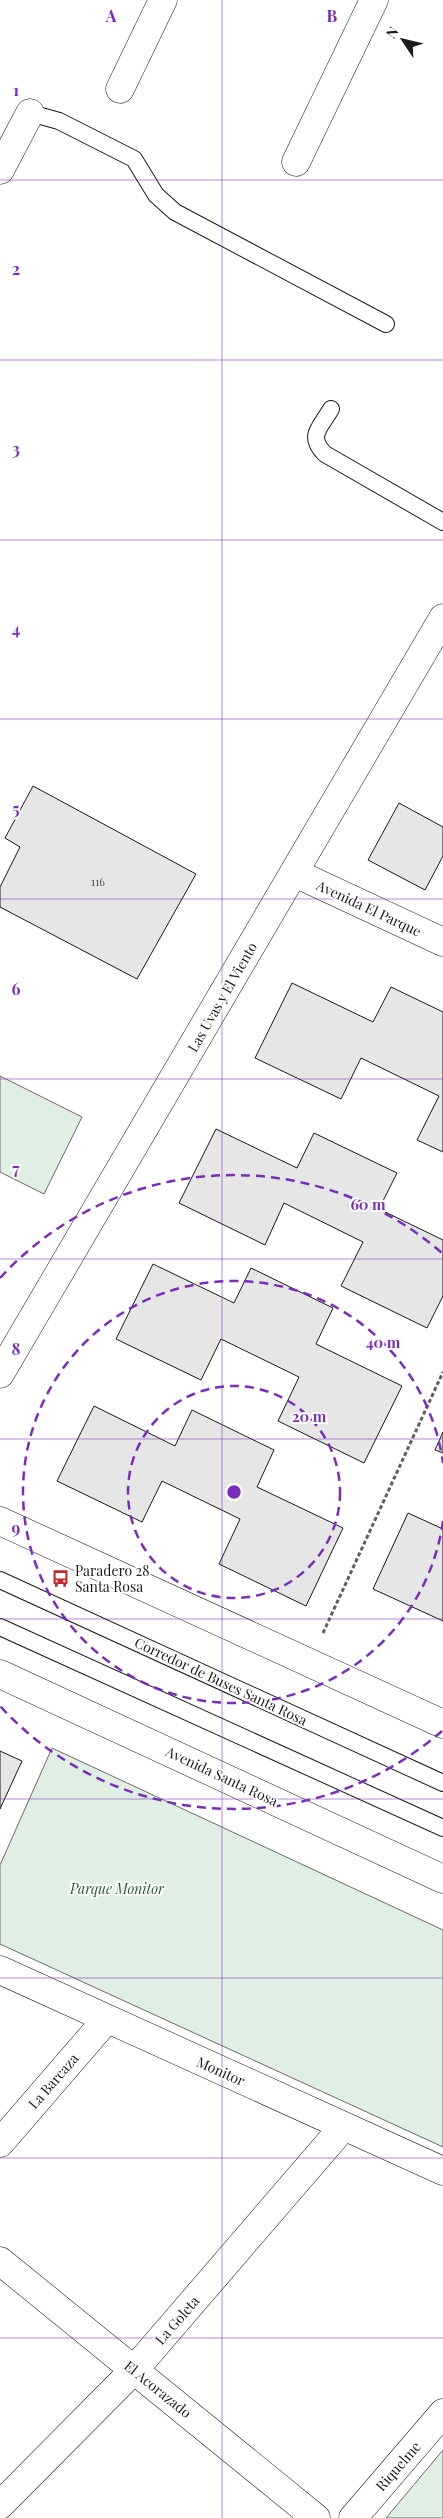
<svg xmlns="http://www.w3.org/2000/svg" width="443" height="2518" font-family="'Playfair Display',serif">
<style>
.green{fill:#e0efe3;stroke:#6a6a6a}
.building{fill:#e6e6e6;stroke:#1a1a1a}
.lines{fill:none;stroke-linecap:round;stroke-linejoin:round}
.service-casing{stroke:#1a1a1a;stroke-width:18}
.minor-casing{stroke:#1a1a1a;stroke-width:29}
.tertiary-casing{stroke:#1a1a1a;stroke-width:29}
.primary-casing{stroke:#1a1a1a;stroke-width:29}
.path{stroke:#5f5f5f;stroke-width:3;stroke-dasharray:4 2.5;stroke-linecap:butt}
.service{stroke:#fff;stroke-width:16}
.minor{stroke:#fff;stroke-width:28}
.tertiary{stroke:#fff;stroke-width:28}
.primary{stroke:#fff;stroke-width:28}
.grid{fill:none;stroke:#7b2cbf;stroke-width:1;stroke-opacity:0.55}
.ring{fill:none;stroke:#7b2cbf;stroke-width:2.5;stroke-dasharray:9 6}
.labels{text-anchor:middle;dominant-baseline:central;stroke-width:4;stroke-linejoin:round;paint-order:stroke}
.number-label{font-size:11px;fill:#4d4d4d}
.street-label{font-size:14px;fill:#1a1a1a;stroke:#fff}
.poi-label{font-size:14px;fill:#1a1a1a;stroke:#fff;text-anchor:start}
.park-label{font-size:14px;font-style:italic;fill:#2b5a34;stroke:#fff}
.grid-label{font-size:16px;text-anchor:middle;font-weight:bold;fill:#7b2cbf;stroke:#fff;stroke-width:4;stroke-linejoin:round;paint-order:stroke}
.centre{fill:#7b2cbf;stroke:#fff;stroke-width:2.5}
.ring-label{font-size:15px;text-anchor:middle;font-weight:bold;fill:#7b2cbf;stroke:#fff;stroke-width:4;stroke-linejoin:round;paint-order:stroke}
</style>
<rect width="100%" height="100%" fill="#fff"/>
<path class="green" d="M0 1076 82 1117 44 1194 0 1172Z
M52 1748 443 1930V2147L0 1944V1865Z
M443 2450V2518H386Z"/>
<path class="building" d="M33 786 196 874 137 979 0 907V887L20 847 5 838Z
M399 803 443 827V856L425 890 368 860Z
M292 983 373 1022 391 987 443 1012V1152L417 1140 439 1096 361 1058 341 1099 255 1058Z
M216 1129 297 1168 314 1133 397 1173 379 1209 443 1240V1296L427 1328 341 1286 363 1242 284 1203 265 1245 179 1203Z
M153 1264 234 1303 251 1268 333 1308 316 1344 402 1386 364 1463 278 1421 299 1377 221 1339 201 1380 116 1339Z
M94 1406 175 1446 192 1410 274 1450 257 1487 343 1528 306 1606 219 1564 240 1519 162 1481 142 1522 57 1481Z
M443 1432V1453L435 1450Z
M408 1513 443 1529V1621L373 1589Z
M0 1751 22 1761 0 1809Z"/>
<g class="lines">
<defs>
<path id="service" d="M30 113 59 121 134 159 156 195 175 212 386 324
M331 409C320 428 307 436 325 454L443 522
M0 1580 443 1783
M0 1627 443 1828"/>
<path id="minor" d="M120 89 163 0
M296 162 374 0
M0 170 30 113
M295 873 443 942
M0 1970 443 2171
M0 2143 107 2019
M0 2261 316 2518
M0 2505 134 2370 344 2126
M353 2518 443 2413"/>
<path id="tertiary" d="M0 1374 443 618"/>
<path id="primary" d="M0 1521 443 1724
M0 1674 443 1879"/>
</defs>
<use href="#service" class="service-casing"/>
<use href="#minor" class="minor-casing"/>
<use href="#tertiary" class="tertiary-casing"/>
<use href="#primary" class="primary-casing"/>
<path class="path" d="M323 1633 443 1372"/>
<use href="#service" class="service"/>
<use href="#minor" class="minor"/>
<use href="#tertiary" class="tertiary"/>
<use href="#primary" class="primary"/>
</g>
<path class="grid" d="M222 0V2518M0 180H443M0 360H443M0 540H443M0 719H443M0 899H443M0 1079H443M0 1259H443M0 1439H443M0 1619H443M0 1799H443M0 1978H443M0 2158H443M0 2338H443"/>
<g class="ring">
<circle cx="234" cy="1492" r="106"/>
<path d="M443 1521A211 211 0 1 1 443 1463"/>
<path d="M442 1731A317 317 0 0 1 0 1706M0 1278A317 317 0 0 1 442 1253"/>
</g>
<defs>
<symbol id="bus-bare" viewBox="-9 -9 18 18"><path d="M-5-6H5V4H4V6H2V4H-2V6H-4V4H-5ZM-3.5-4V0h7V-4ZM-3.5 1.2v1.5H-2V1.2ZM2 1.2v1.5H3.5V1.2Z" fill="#c62828" stroke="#fff" stroke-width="2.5" paint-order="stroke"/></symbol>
</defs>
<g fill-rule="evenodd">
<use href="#bus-bare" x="48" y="1566" width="25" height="25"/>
</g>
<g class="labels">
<g class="number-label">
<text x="98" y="881">116</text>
</g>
<g class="street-label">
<text transform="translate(369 908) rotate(25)">Avenida El Parque</text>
<text transform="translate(222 997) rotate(-60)">Las Uvas y El Viento</text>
<text transform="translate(221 1681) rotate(25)">Corredor de Buses Santa Rosa</text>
<text transform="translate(222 1776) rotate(25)">Avenida Santa Rosa</text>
<text transform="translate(221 2071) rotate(24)">Monitor</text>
<text transform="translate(53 2081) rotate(-49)">La Barcaza</text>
<text transform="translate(177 2320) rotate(-49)">La Goleta</text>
<text transform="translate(158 2389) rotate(39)">El Acorazado</text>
<text transform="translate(398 2466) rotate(-49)">Riquelme</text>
</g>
<g class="poi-label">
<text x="75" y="1570">Paradero 28<tspan x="75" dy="16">Santa Rosa</tspan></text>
</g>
<g class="park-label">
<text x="117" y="1888">Parque Monitor</text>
</g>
</g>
<g class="grid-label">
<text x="111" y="22">A</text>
<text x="332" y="22">B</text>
<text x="16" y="96">1</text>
<text x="16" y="275">2</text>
<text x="16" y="455">3</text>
<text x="16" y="635">4</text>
<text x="16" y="815">5</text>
<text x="16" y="995">6</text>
<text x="16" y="1175">7</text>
<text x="16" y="1355">8</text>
<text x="16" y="1534">9</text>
</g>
<circle cx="234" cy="1492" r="8" class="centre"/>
<g class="ring-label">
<text x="368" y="1210">60 m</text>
<text x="383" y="1348">40 m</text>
<text x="309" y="1422">20 m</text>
</g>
<g transform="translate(403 40) rotate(305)" stroke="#ffffff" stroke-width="4" paint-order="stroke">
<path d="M0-4L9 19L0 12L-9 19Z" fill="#1a1a1a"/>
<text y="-8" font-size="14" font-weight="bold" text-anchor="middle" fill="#1a1a1a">N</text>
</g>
</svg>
